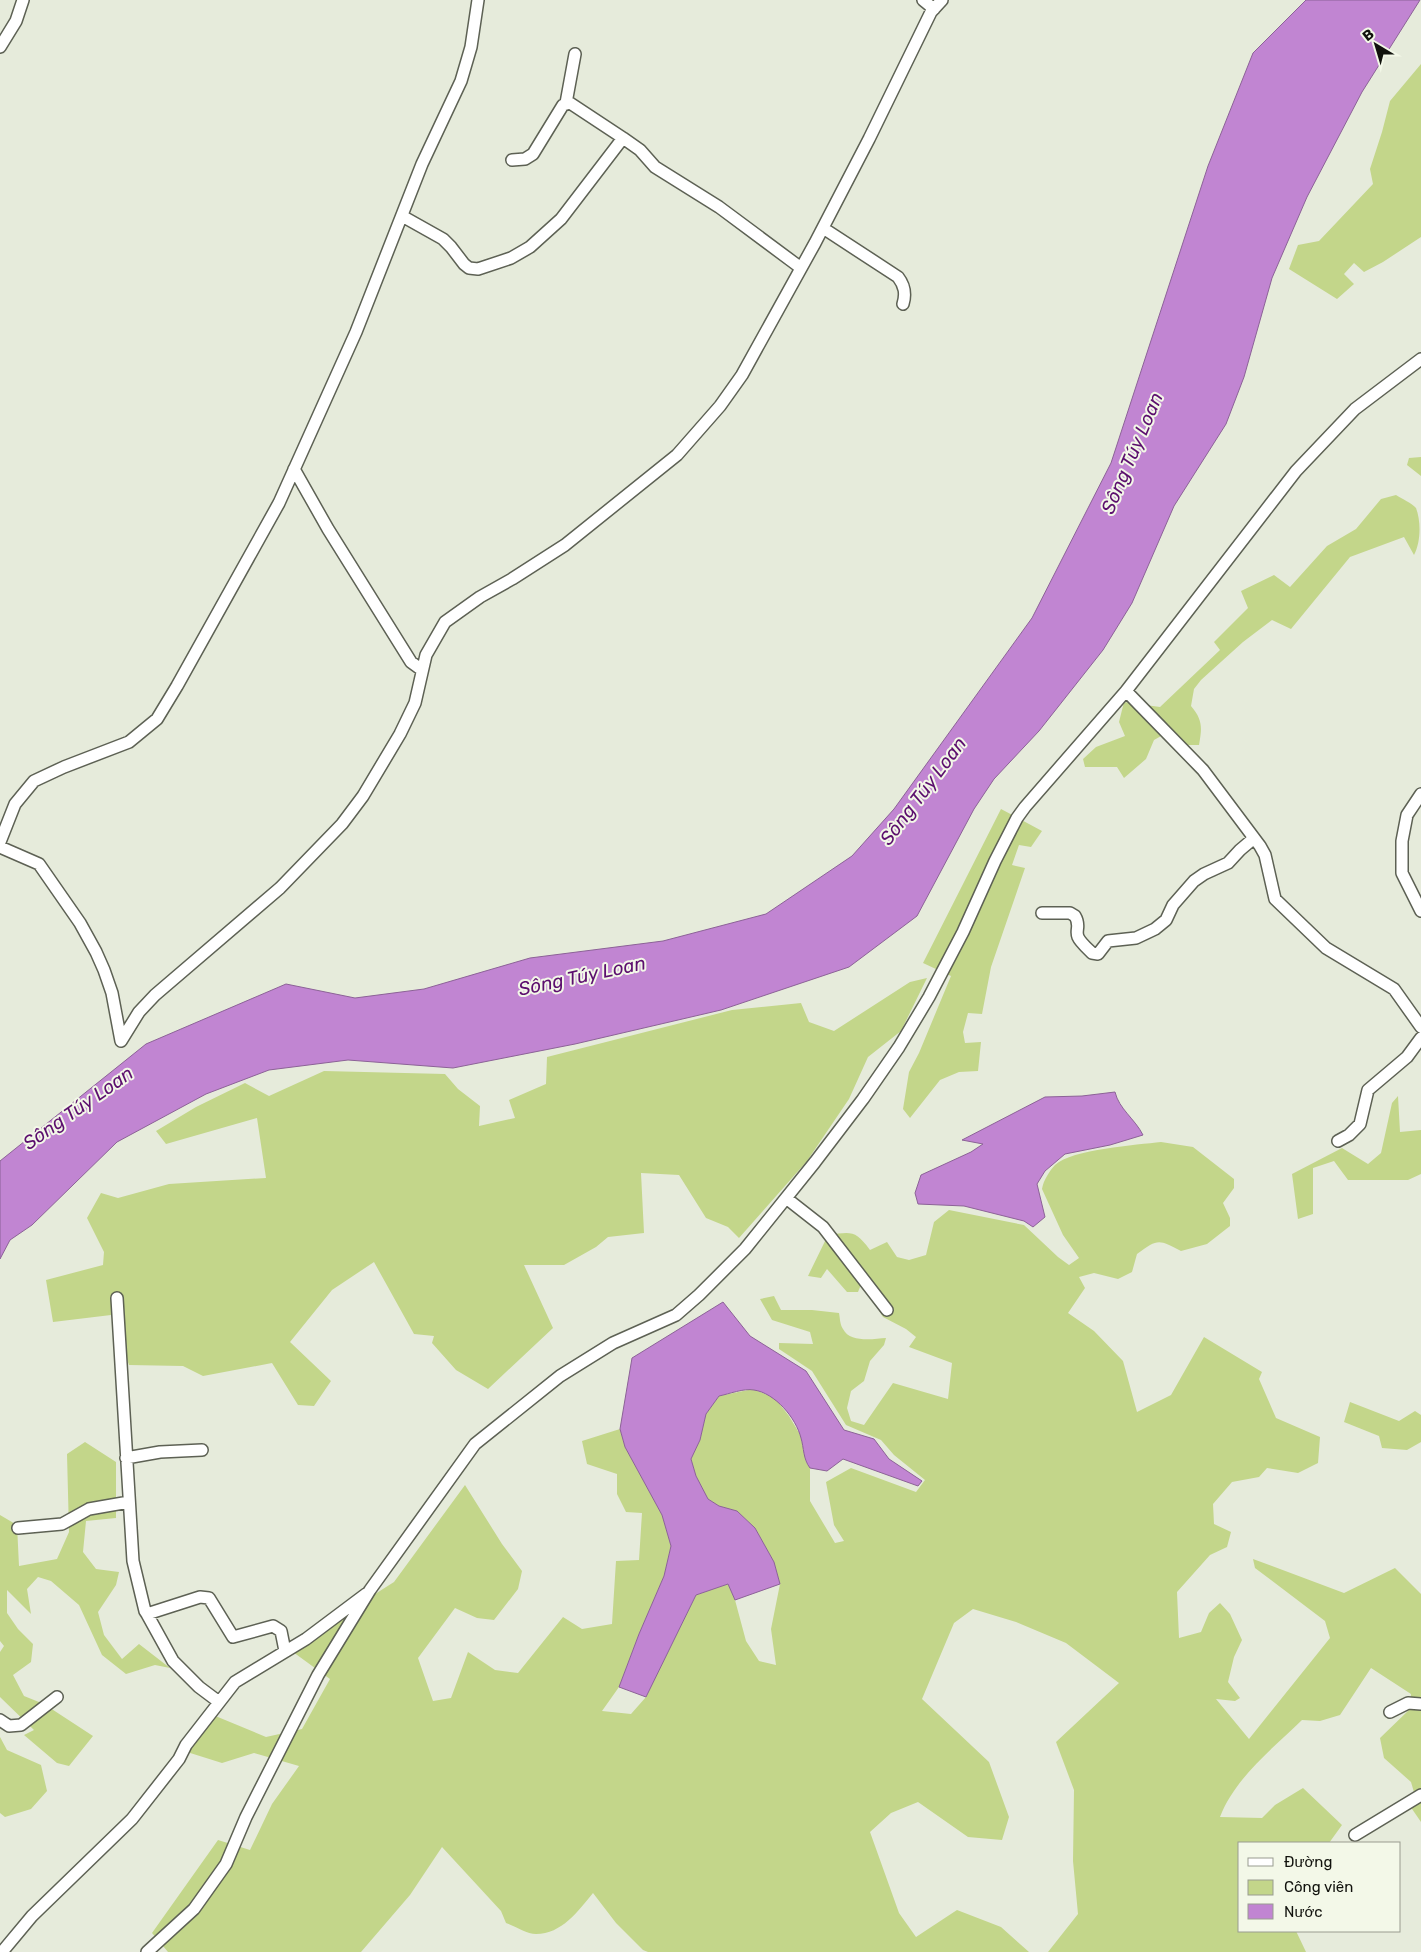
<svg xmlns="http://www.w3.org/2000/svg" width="1421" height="1952" font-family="Rubik,sans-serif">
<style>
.green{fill:#c3d68a}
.water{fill:#c185d2;stroke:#8c6297}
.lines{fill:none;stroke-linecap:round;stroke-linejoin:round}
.minor-casing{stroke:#5d6154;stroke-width:14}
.minor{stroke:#fff;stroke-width:11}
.labels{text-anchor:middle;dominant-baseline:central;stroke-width:4;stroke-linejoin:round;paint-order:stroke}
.water-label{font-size:19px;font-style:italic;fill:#5c0f6e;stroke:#f3f8e8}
</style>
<rect width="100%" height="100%" fill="#e6ebdb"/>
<path class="green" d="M1421 64V237L1383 262 1364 272 1354 263 1344 274 1354 284 1337 299 1289 269 1298 245 1319 241 1373 184 1370 169 1382 132 1390 101Z
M1421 457V476L1407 465 1409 458Z
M1396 495C1402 499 1412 503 1416 508 1421 521 1421 542 1414 555L1404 537 1350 557 1291 629 1272 620 1243 642 1201 680 1194 689 1191 706C1203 720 1202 728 1199 745H1183L1170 731 1154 740 1146 759 1124 778 1117 767H1085L1083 759 1096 747 1125 736 1119 722 1124 702 1160 707 1220 650 1214 642 1248 608 1241 591 1274 575 1290 587 1327 546 1356 529 1381 499Z
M1001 809 1042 831 1031 847 1019 845 1012 865 1025 868 991 967 982 1014 968 1013 963 1032 965 1043 981 1042 978 1071 959 1072 940 1080 910 1118 903 1109 909 1072 919 1053 951 976 923 963Z
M927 978 901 1031 868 1057 849 1099 807 1161 739 1238 728 1227 706 1218 679 1175 641 1173 644 1233 608 1237 596 1247 564 1265H524L553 1328 488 1389 456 1370 432 1343 434 1336 414 1334 374 1262 332 1290 290 1342 331 1381 314 1406 298 1405 272 1363 203 1376 183 1366 129 1365 111 1315 53 1322 46 1280 103 1265 104 1252 87 1218 101 1193 118 1198 169 1184 266 1178 257 1118 166 1144 156 1131 196 1107 245 1083 269 1096 324 1071 445 1074 458 1089 480 1106 479 1126 515 1118 509 1100 546 1084 547 1057 732 1010 801 1003 809 1022 834 1031 910 982Z
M1398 1096 1400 1132 1421 1130V1174L1408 1180H1348L1334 1161 1313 1168V1214L1298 1219 1292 1174 1342 1148 1368 1164 1381 1153 1392 1103Z
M1161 1142 1193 1147 1234 1179V1188L1223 1203 1230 1218V1226L1207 1244 1181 1251C1158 1239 1158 1239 1137 1254L1132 1272 1118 1279 1094 1273 1079 1277 1085 1288 1068 1313 1094 1331 1123 1361 1137 1412 1171 1395 1204 1337 1262 1372 1259 1379 1276 1418 1320 1437 1318 1463 1298 1473 1267 1468 1259 1477 1232 1482 1213 1504 1214 1524 1231 1532 1227 1547 1210 1555 1177 1592 1179 1638 1201 1632 1209 1613 1220 1603 1230 1614 1242 1640 1234 1657 1228 1682 1240 1698 1235 1701 1216 1699 1249 1739 1330 1638 1325 1621 1255 1568 1253 1559 1344 1593 1395 1568 1421 1594V1822L1410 1806 1416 1799 1411 1782 1384 1758 1380 1738 1410 1709 1411 1694 1371 1668 1340 1715 1320 1721 1302 1720C1272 1749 1235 1778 1220 1817L1262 1818 1275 1805 1303 1788 1342 1825 1329 1843H1240V1931H1296L1306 1952H1048L1078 1914 1073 1861 1074 1790 1056 1742 1119 1683 1066 1643 1016 1622 973 1609 954 1623 922 1699 989 1762 1009 1817 1002 1840 968 1837 918 1802 891 1813 870 1832 899 1913 916 1937 957 1910 1001 1927 1029 1952H648L643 1950 616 1923 593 1893C578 1911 562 1934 536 1934 527 1934 515 1926 506 1923L501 1911 442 1847 410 1895 361 1952H168L152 1933 218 1840 250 1850 272 1804 299 1766 254 1753 222 1763 187 1752 213 1715 266 1737 302 1729 330 1679 293 1652 353 1608 394 1582 465 1485 502 1544 522 1571 518 1589 494 1620 477 1618 455 1608 418 1658 433 1701 451 1698 468 1652 495 1670 518 1673 563 1617 582 1629 612 1624 616 1561 639 1560 642 1513 626 1512 617 1494V1474L587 1464 582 1441 620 1429 625 1447 662 1515 671 1546 664 1576 639 1634 619 1687 602 1711 631 1714 646 1697 696 1595 728 1584 735 1600 746 1641 759 1661 776 1665 771 1629 780 1584 774 1562 755 1528 737 1511 719 1506 708 1499 696 1476 691 1459 700 1440 706 1414 719 1396 753 1389 775 1398 789 1416 801 1436 806 1462 810 1468V1501L835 1543 844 1541 834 1525 826 1482 851 1468 916 1492 925 1480 894 1455 881 1440 846 1425 812 1371 779 1349V1343L813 1344 810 1332 772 1320 760 1299 774 1296 781 1310H812L839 1313C840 1318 840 1325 843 1329 850 1343 873 1339 886 1338L884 1345 870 1361 864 1381 851 1391 847 1408 851 1421 864 1425 893 1383 948 1399 952 1363 909 1347 916 1337 906 1329 883 1317 862 1282 858 1292H847L827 1269 821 1278 808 1276 828 1235C852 1232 855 1230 870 1250L887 1242 897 1257 909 1260 926 1255 934 1222 949 1210 1024 1225 1058 1257 1069 1265 1079 1258 1063 1235 1042 1189C1043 1181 1050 1170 1055 1165 1072 1149 1137 1145 1161 1142Z
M1350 1402 1399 1421 1415 1411 1421 1415V1442L1407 1450 1382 1448 1379 1436 1344 1422Z
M85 1442 116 1462V1518L86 1521 83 1552 96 1569 119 1572 116 1585 98 1612 104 1635 122 1659 139 1644 170 1668 155 1665 126 1674 102 1655 79 1605 51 1581 38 1577 27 1589 31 1614 7 1590V1613L18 1629 33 1644 31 1662 13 1675 24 1696 44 1704 93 1736 69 1766 57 1763 24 1735 34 1730 0 1697V1652L4 1646 0 1641V1515L17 1525 19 1566 57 1559 69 1532 67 1454Z
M0 1737 7 1750 41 1765 47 1791 31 1809 5 1817 0 1813Z"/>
<path class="water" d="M1306 0H1420L1362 92 1307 197 1272 278 1244 377 1226 424 1174 506 1132 603 1103 650 1039 731 994 779 974 809 917 916 849 967 721 1010 575 1044 453 1068 348 1060 269 1070 206 1094 117 1142 32 1225 10 1240 0 1259V1161L146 1044 286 984 355 998 424 989 530 958 663 941 766 914 852 856 894 809 1032 618 1111 463 1208 166 1253 53Z
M1115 1092C1119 1109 1135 1119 1143 1135L1110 1145 1065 1154 1045 1171 1037 1184 1045 1217 1033 1227 1024 1221 964 1206 918 1204 915 1193 921 1175 971 1152 983 1144 962 1140 1045 1097 1082 1096Z
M723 1302 750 1336 806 1371 844 1430 874 1439 889 1459 922 1481 918 1486 843 1459 827 1471 810 1468C803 1459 804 1448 801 1438 796 1418 775 1393 754 1390 744 1388 729 1394 719 1396L706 1414 700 1440 691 1459 696 1476 708 1499 719 1506 737 1511 755 1528 774 1562 780 1584 735 1600 728 1584 696 1595 646 1697 619 1687 639 1634 664 1576 671 1546 662 1515 625 1447 620 1429 632 1358Z"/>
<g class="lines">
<defs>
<path id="minor" d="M923 0 934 9
M0 47 16 21 23 0
M566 103 575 54
M512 160 525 159 533 154 563 105 570 103 623 138 640 150 655 167 719 207 801 268
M402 216 443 239 451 247 464 264 469 268 478 269 511 258 530 247 561 219 623 138
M823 228 898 277C905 286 906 294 903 304
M294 469 328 529 411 662 422 670
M1126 691 1203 770 1260 846 1265 855 1275 899 1326 948 1394 989 1421 1027
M1421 794 1407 815 1402 841V873L1421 911
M0 842 15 804 34 781 64 767 129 742 157 719 177 686 279 503 356 332 422 164 461 81 471 47 478 0
M0 847 39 864 80 923 96 952 104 970 112 993 121 1041
M1042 913H1070L1075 916C1081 926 1075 930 1078 937 1080 942 1088 949 1092 953L1098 954 1108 941 1136 938 1155 929 1166 920 1173 905 1194 881 1204 874 1228 863 1240 850 1253 839
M121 1041 139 1012 155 995 280 888 342 824 363 796 400 734 415 703 426 655 445 622 480 597 512 579 565 545 677 455 720 406 742 375 815 243 869 139 931 12 942 0
M1338 1141 1349 1135 1360 1124 1368 1090 1407 1057 1421 1038
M786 1198 823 1227 887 1310
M117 1298 133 1561 145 1611 147 1614 200 1597 209 1598 233 1637 273 1626 281 1631 285 1651
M126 1458 160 1452 202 1450
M18 1528 62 1524 89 1509 129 1502
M147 1614 173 1661 199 1687 219 1702
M1390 1712 1408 1703 1421 1704
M0 1720 9 1726 21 1725 57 1697
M1355 1835 1421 1795
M2 1952 32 1916 132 1819 179 1759 186 1745 235 1682 306 1639 366 1594
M147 1952 194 1909 226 1864 246 1817 318 1675 370 1590 475 1444 560 1376 613 1343 676 1315 699 1295 745 1249 815 1162 863 1099 899 1047 929 997 963 932 995 861 1017 818 1025 807 1126 691 1296 471 1355 409 1421 359"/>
</defs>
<use href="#minor" class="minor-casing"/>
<use href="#minor" class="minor"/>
</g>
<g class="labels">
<g class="water-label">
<text transform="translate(1132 453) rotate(-67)">Sông Túy Loan</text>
<text transform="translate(923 791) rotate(-53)">Sông Túy Loan</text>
<text transform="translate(582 976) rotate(-12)">Sông Túy Loan</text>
<text transform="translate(78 1108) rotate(-35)">Sông Túy Loan</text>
</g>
</g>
<rect x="1238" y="1842" width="162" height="90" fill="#f3f8e8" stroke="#999c90"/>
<rect x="1248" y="1858" width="25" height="8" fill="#ffffff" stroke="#999c90"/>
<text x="1284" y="1867" font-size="15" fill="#11120d">Đường</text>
<rect x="1248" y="1880" width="25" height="15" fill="#c3d68a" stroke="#999c90"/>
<text x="1284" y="1892" font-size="15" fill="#11120d">Công viên</text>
<rect x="1248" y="1904" width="25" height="15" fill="#c185d2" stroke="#999c90"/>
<text x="1284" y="1917" font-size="15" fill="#11120d">Nước</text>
<g transform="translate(1376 45) rotate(322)" stroke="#f3f8e8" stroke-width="4" paint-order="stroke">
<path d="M0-4L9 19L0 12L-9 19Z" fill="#11120d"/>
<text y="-8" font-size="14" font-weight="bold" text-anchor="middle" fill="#11120d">B</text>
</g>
</svg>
